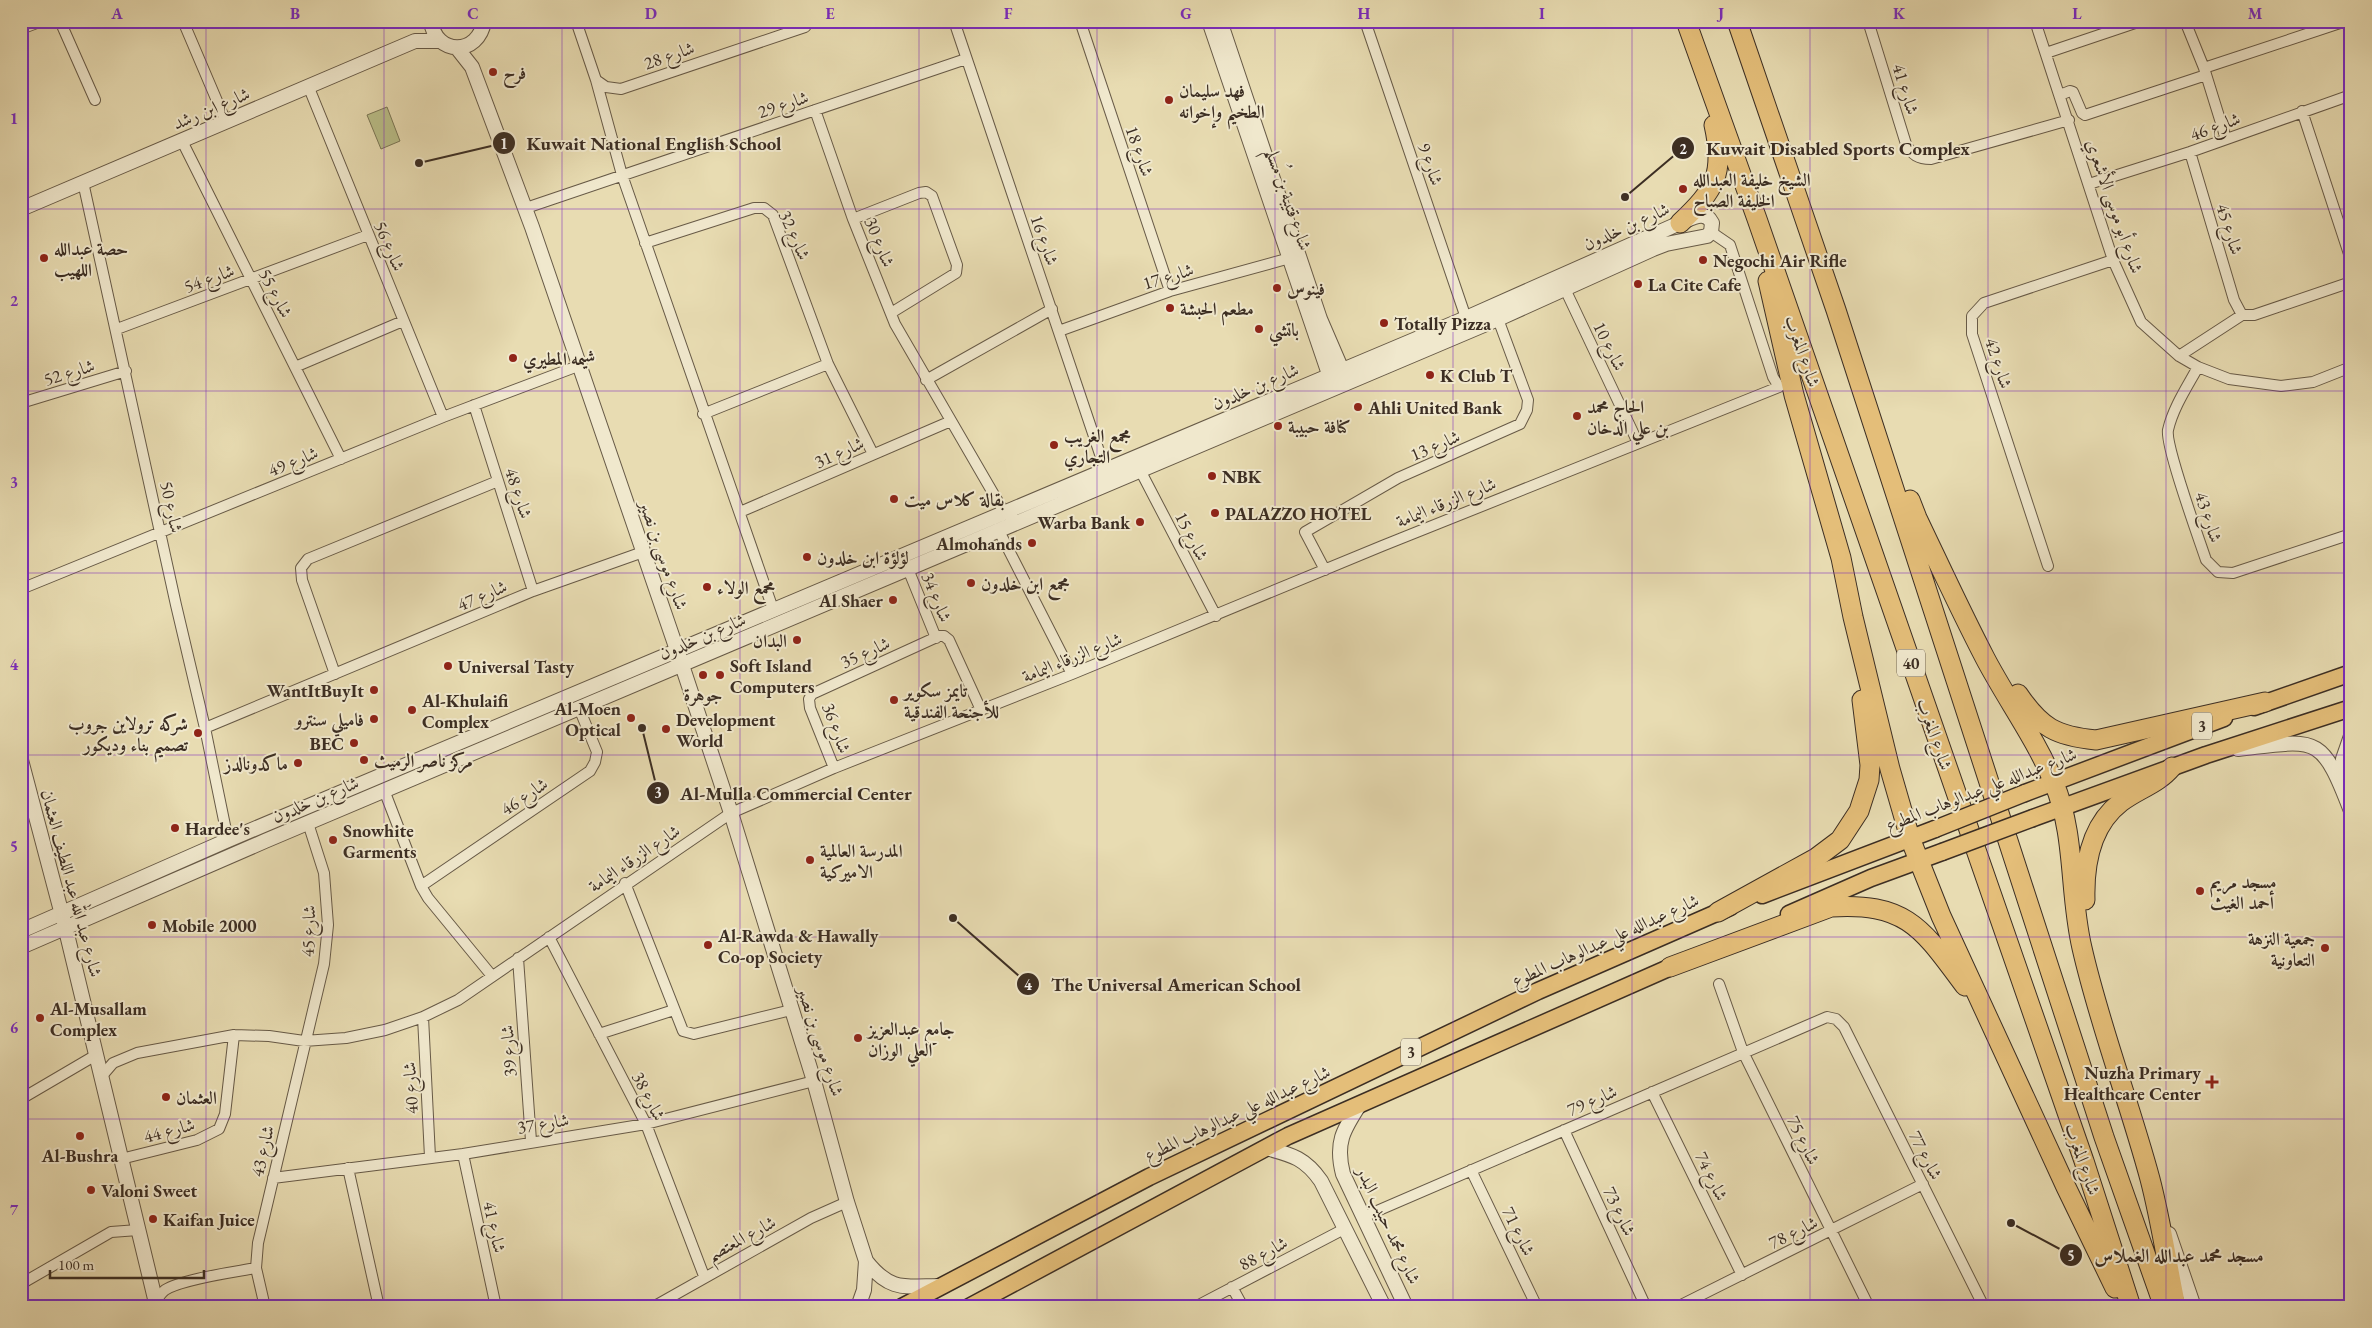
<svg xmlns="http://www.w3.org/2000/svg" width="2372" height="1328" font-family="'EB Garamond',Amiri,serif">
<style>
.green{fill:#babf89;stroke:#7b7656}
.lines{fill:none;stroke-linecap:round;stroke-linejoin:round}
.minor-casing{stroke:#675a47;stroke-width:12}
.tertiary-casing{stroke:#675a47;stroke-width:16}
.primary-casing{stroke:#3c2e23;stroke-width:19}
.motorway-casing{stroke:#3c2e23;stroke-width:21}
.minor{stroke:#f0e8cd;stroke-width:10}
.tertiary{stroke:#f0e8cd;stroke-width:14}
.primary{stroke:#e4be79;stroke-width:16}
.motorway{stroke:#e4be79;stroke-width:19}
.primary-bridge-casing{stroke:#3c2e23;stroke-width:19;stroke-linecap:butt}
.primary-bridge{stroke:#e4be79;stroke-width:16}
.grid{fill:none;stroke:#7b2cbf;stroke-width:1;stroke-opacity:0.55}
.poi-dot{fill:#8f2418;stroke:#f0e8cd;stroke-width:2}
.labels{text-anchor:middle;dominant-baseline:central;stroke-width:4;stroke-linejoin:round;paint-order:stroke}
.shield{fill:#f0e8cd;stroke:#726656;stroke-width:1}
.shield-label{font-size:16px;font-weight:bold;fill:#3c2e23}
.street-label{font-size:18px;fill:#3c2e23;stroke:#f0e8cd}
.poi-label{font-size:18px;font-weight:bold;fill:#3c2e23;stroke:#f0e8cd;text-anchor:start}
.leader{fill:none;stroke:#3c2e23;stroke-width:2}
.callout-dot{fill:#3c2e23;stroke:#f0e8cd;stroke-width:2}
.mark-label{font-size:15px;text-anchor:middle;font-weight:bold;fill:#fff}
.callout-label{font-size:19px;text-anchor:middle;font-weight:bold;fill:#3c2e23;stroke:#f0e8cd;stroke-width:4;stroke-linejoin:round;paint-order:stroke}
.neatline{fill:none;stroke:#7b2cbf;stroke-width:2}
.grid-label{font-size:16px;text-anchor:middle;font-weight:bold;fill:#7b2cbf}
</style>
<rect width="100%" height="100%" fill="#e8dcb2"/>
<filter id="stains"><feTurbulence type="fractalNoise" baseFrequency=".004" numOctaves="4"/><feColorMatrix values="0 0 0 0 .2 0 0 0 0 .09 0 0 0 0 .02 0 0 0 .5 -.17"/></filter>
<radialGradient id="worn" r=".72"><stop offset=".6" stop-color="#630" stop-opacity="0"/><stop offset="1" stop-color="#630" stop-opacity=".3"/></radialGradient>
<path class="green" d="M387 107 400 141 381 149 367 115Z"/>
<g class="lines">
<defs>
<path id="minor" d="M60 21 95 100
M183 21 226 122
M576 21 596 80 606 87 621 89 805 27 810 21
M954 21 1105 469
M1080 21 1170 291
M1365 21 1466 318
M1868 21 1906 144C1912 155 1918 159 1931 159L2069 120
M2035 21 2113 260 2141 322 2179 356 2198 367 2229 379 2281 386 2313 382 2351 367
M2185 21 2204 68 2226 139
M21 29 42 21
M2046 53 2141 21
M2204 68 2346 21
M596 80 622 175 773 609
M309 88 443 417
M2060 95 2070 91 2073 92 2082 113 2085 115 2206 75
M815 110 853 219 895 324 1004 512
M2302 111 2351 260
M182 141 341 459
M2190 152 2234 300 2242 315
M83 182 176 605 205 728 228 840
M2089 184 2190 152 2351 95
M526 208 966 59
M853 219 919 193 926 192 932 196 957 265 956 273 891 313
M645 243 754 208H764L773 215 828 364 873 454
M1565 289 1638 443
M117 329 368 235
M1059 331 1170 291 1290 258
M2179 356 2242 315H2254L2351 282
M295 367 403 321
M2198 367C2187 387 2173 408 2168 430 2165 445 2199 539 2206 560L2218 572 2233 573 2351 534
M926 380 1052 309
M21 403 126 371
M474 405 533 591
M703 414 828 364
M1140 470 1216 616
M740 512 951 421
M999 531 1072 674
M2048 566 1972 334V316L1984 303 2113 260
M908 569 936 638
M1325 570 1305 532 1398 478 1520 424 1527 410 1528 400 1498 319
M21 589 443 417 578 366
M335 674 302 580 301 568 308 559 498 481
M205 728 533 591 643 552
M834 768 810 708 809 699 812 694 939 636H944L949 640 981 710
M384 790 421 886 428 898 492 976
M625 883 683 1031 694 1034 791 1010
M421 886 590 771 595 762 597 752 579 708
M549 937 646 1124 704 1276
M518 958 531 1141
M1719 984 1743 1052 1869 1307
M423 1017 430 1157
M599 1034 674 1010
M101 1077 113 1063 137 1053 234 1035 269 1036 304 1041 346 1038 385 1030 423 1017 458 1000 731 813 834 768 1072 674 1382 546 1779 387 1773 377 1730 245 1711 232
M1652 1092 1742 1275
M21 1099 96 1055
M1564 1130 1646 1307
M463 1154 496 1307
M121 1159 197 1140 219 1129 225 1114 234 1035
M348 1168 379 1307
M1471 1170 1537 1307
M273 1178 463 1154 646 1124 814 1081
M1363 1217 1827 1017 1836 1019 1844 1027 1984 1307
M21 1284 111 1232 138 1230
M1232 1287 1243 1307
M156 1302C158 1298 161 1293 165 1290 182 1279 235 1272 256 1268
M265 1307 256 1268 258 1243 324 964 328 925 324 873 308 823
M653 1307 811 1218 847 1202
M1195 1307 1346 1228
M1677 1307 1923 1184"/>
<path id="tertiary" d="M431 21C435 56 479 56 484 21
M1209 21 1332 383
M1220 21 1320 319 1345 377
M457 48 472 67 532 227 677 650 731 813 814 1081 847 1202 866 1261 864 1290 858 1307
M21 209 415 41H440
M2238 749C2316 740 2321 732 2351 811
M21 760 65 926 157 1307
M2346 788 2343 759 2351 736
M21 931 228 840 1466 318 1680 223C1691 219 1705 209 1712 223L1711 232 1707 236 1666 244 1653 249 1498 319 265 841 21 947
M1360 1104C1343 1130 1335 1143 1343 1174L1406 1307
M1266 1148C1292 1155 1305 1158 1321 1181L1384 1307
M2169 1234 2194 1307
M866 1261C891 1293 906 1286 943 1286"/>
<path id="primary" d="M2254 707 2351 673
M2025 793 2224 718
M2033 818 2206 755 2351 708
M1762 895 1935 829
M1789 914 1871 878 1942 852
M902 1307 1149 1177 1538 991 1730 907
M969 1307 1288 1136 1680 963"/>
<path id="motorway" d="M1686 21 1757 219 2084 1161 2131 1307
M1737 21 1836 310 2104 1137 2164 1307
M1680 223C1715 190 1725 174 1714 125
M1768 281 1794 395 1841 558 1853 617 1890 769 1910 838 1941 916 2066 1187 2115 1288
M1910 500 1917 518C1939 564 1961 612 1985 658 2007 700 2036 739 2054 783 2076 836 2069 893 2082 948 2100 1027 2129 1101 2150 1179 2161 1221 2167 1264 2176 1307
M2018 694C2041 728 2056 736 2096 740L2265 702
M2085 900C2084 865 2091 825 2121 802 2138 789 2158 784 2172 767
M1718 912 1816 858 1840 840 1859 811 1869 780 1870 765 1862 700
M1670 967 1831 907C1908 902 1923 930 1965 986"/>
</defs>
<use href="#minor" class="minor-casing"/>
<use href="#tertiary" class="tertiary-casing"/>
<use href="#primary" class="primary-casing"/>
<use href="#motorway" class="motorway-casing"/>
<use href="#minor" class="minor"/>
<use href="#tertiary" class="tertiary"/>
<use href="#primary" class="primary"/>
<use href="#motorway" class="motorway"/>
<defs>
<path id="primary-bridge" d="M1935 829 2025 793
M1942 852 2033 818"/>
</defs>
<use href="#primary-bridge" class="primary-bridge-casing"/>
<use href="#primary-bridge" class="primary-bridge"/>
</g>
<path class="grid" d="M206 21V1307M384 21V1307M562 21V1307M740 21V1307M919 21V1307M1097 21V1307M1275 21V1307M1453 21V1307M1632 21V1307M1810 21V1307M1988 21V1307M2166 21V1307M21 209H2351M21 391H2351M21 573H2351M21 755H2351M21 937H2351M21 1119H2351"/>
<g class="poi-dot">
<circle cx="493" cy="72" r="5"/>
<circle cx="1169" cy="100" r="5"/>
<circle cx="1683" cy="189" r="5"/>
<circle cx="44" cy="258" r="5"/>
<circle cx="1703" cy="260" r="5"/>
<circle cx="1638" cy="284" r="5"/>
<circle cx="1277" cy="288" r="5"/>
<circle cx="1170" cy="308" r="5"/>
<circle cx="1384" cy="323" r="5"/>
<circle cx="1259" cy="329" r="5"/>
<circle cx="513" cy="358" r="5"/>
<circle cx="1430" cy="375" r="5"/>
<circle cx="1358" cy="407" r="5"/>
<circle cx="1577" cy="416" r="5"/>
<circle cx="1278" cy="426" r="5"/>
<circle cx="1054" cy="445" r="5"/>
<circle cx="1212" cy="476" r="5"/>
<circle cx="894" cy="499" r="5"/>
<circle cx="1215" cy="513" r="5"/>
<circle cx="1140" cy="522" r="5"/>
<circle cx="1032" cy="543" r="5"/>
<circle cx="807" cy="557" r="5"/>
<circle cx="971" cy="583" r="5"/>
<circle cx="707" cy="587" r="5"/>
<circle cx="893" cy="600" r="5"/>
<circle cx="797" cy="640" r="5"/>
<circle cx="448" cy="666" r="5"/>
<circle cx="703" cy="675" r="5"/>
<circle cx="720" cy="675" r="5"/>
<circle cx="374" cy="690" r="5"/>
<circle cx="894" cy="700" r="5"/>
<circle cx="412" cy="710" r="5"/>
<circle cx="631" cy="718" r="5"/>
<circle cx="374" cy="719" r="5"/>
<circle cx="666" cy="729" r="5"/>
<circle cx="198" cy="733" r="5"/>
<circle cx="354" cy="743" r="5"/>
<circle cx="364" cy="760" r="5"/>
<circle cx="298" cy="763" r="5"/>
<circle cx="175" cy="828" r="5"/>
<circle cx="333" cy="840" r="5"/>
<circle cx="810" cy="860" r="5"/>
<circle cx="2200" cy="891" r="5"/>
<circle cx="152" cy="925" r="5"/>
<circle cx="708" cy="945" r="5"/>
<circle cx="2325" cy="948" r="5"/>
<circle cx="40" cy="1018" r="5"/>
<circle cx="858" cy="1038" r="5"/>
<path d="M2209.5 1074.5h5v5h5v5h-5v5h-5v-5h-5v-5h5z"/>
<circle cx="166" cy="1097" r="5"/>
<circle cx="80" cy="1136" r="5"/>
<circle cx="91" cy="1190" r="5"/>
<circle cx="153" cy="1219" r="5"/>
</g>
<g class="labels">
<g class="shield">
<rect x="1897" y="649.5" width="28" height="27" rx="4"/>
<rect x="2192" y="712.5" width="20" height="27" rx="4"/>
<rect x="1401" y="1038.5" width="20" height="27" rx="4"/>
</g>
<g class="shield-label">
<text x="1911" y="663">40</text>
<text x="2202" y="726">3</text>
<text x="1411" y="1052">3</text>
</g>
<g class="street-label">
<text transform="translate(669 55) rotate(-19)">شارع 28</text>
<text transform="translate(1906 89) rotate(73)">شارع 41</text>
<text transform="translate(783 104) rotate(-18)">شارع 29</text>
<text transform="translate(211 108) rotate(-23)">شارع ابن رشد</text>
<text transform="translate(2215 126) rotate(-20)">شارع 46</text>
<text transform="translate(1140 151) rotate(71)">شارع 18</text>
<text transform="translate(1431 164) rotate(71)">شارع 9</text>
<text transform="translate(1289 199) rotate(71)">شارع قتيبة بن مُسلم</text>
<text transform="translate(2115 206) rotate(71)">شارع أبو موسى الأشعري</text>
<text transform="translate(1626 226) rotate(-24)">شارع بن خلدون</text>
<text transform="translate(2230 229) rotate(73)">شارع 45</text>
<text transform="translate(795 235) rotate(66)">شارع 32</text>
<text transform="translate(1045 240) rotate(71)">شارع 16</text>
<text transform="translate(880 242) rotate(68)">شارع 30</text>
<text transform="translate(390 246) rotate(67)">شارع 56</text>
<text transform="translate(1168 276) rotate(-17)">شارع 17</text>
<text transform="translate(209 278) rotate(-20)">شارع 54</text>
<text transform="translate(276 293) rotate(63)">شارع 55</text>
<text transform="translate(1610 346) rotate(64)">شارع 10</text>
<text transform="translate(1803 351) rotate(71)">شارع المغرب</text>
<text transform="translate(1999 363) rotate(72)">شارع 42</text>
<text transform="translate(69 372) rotate(-17)">شارع 52</text>
<text transform="translate(1255 386) rotate(-23)">شارع بن خلدون</text>
<text transform="translate(1435 445) rotate(-23)">شارع 13</text>
<text transform="translate(839 452) rotate(-24)">شارع 31</text>
<text transform="translate(293 461) rotate(-22)">شارع 49</text>
<text transform="translate(519 493) rotate(72)">شارع 48</text>
<text transform="translate(1446 502) rotate(-22)">شارع الزرقاء اليمامة</text>
<text transform="translate(172 507) rotate(78)">شارع 50</text>
<text transform="translate(2209 517) rotate(72)">شارع 43</text>
<text transform="translate(1192 536) rotate(63)">شارع 15</text>
<text transform="translate(664 555) rotate(71)">شارع موسى بن نصير</text>
<text transform="translate(482 595) rotate(-23)">شارع 47</text>
<text transform="translate(937 597) rotate(68)">شارع 34</text>
<text transform="translate(702 636) rotate(-23)">شارع بن خلدون</text>
<text transform="translate(865 652) rotate(-24)">شارع 35</text>
<text transform="translate(1072 657) rotate(-22)">شارع الزرقاء اليمامة</text>
<text transform="translate(837 728) rotate(70)">شارع 36</text>
<text transform="translate(1935 734) rotate(71)">شارع المغرب</text>
<text transform="translate(1981 789) rotate(-21)">شارع عبدالله علي عبدالوهاب المطوع</text>
<text transform="translate(524 796) rotate(-34)">شارع 46</text>
<text transform="translate(315 799) rotate(-23)">شارع بن خلدون</text>
<text transform="translate(634 858) rotate(-34)">شارع الزرقاء اليمامة</text>
<text transform="translate(72 883) rotate(75)">شارع عبد الله عبد اللطيف العثمان</text>
<text transform="translate(308 931) rotate(-88)">شارع 45</text>
<text transform="translate(1605 940) rotate(-24)">شارع عبدالله علي عبدالوهاب المطوع</text>
<text transform="translate(821 1041) rotate(72)">شارع موسى بن نصير</text>
<text transform="translate(508 1051) rotate(-94)">شارع 39</text>
<text transform="translate(410 1088) rotate(-93)">شارع 40</text>
<text transform="translate(649 1096) rotate(63)">شارع 38</text>
<text transform="translate(1592 1100) rotate(-23)">شارع 79</text>
<text transform="translate(1237 1113) rotate(-25)">شارع عبدالله علي عبدالوهاب المطوع</text>
<text transform="translate(543 1123) rotate(-9)">شارع 37</text>
<text transform="translate(169 1130) rotate(-15)">شارع 44</text>
<text transform="translate(1804 1140) rotate(64)">شارع 75</text>
<text transform="translate(262 1151) rotate(-77)">شارع 43</text>
<text transform="translate(1926 1155) rotate(63)">شارع 77</text>
<text transform="translate(2083 1159) rotate(71)">شارع المغرب</text>
<text transform="translate(1712 1176) rotate(64)">شارع 74</text>
<text transform="translate(1620 1211) rotate(65)">شارع 73</text>
<text transform="translate(1389 1225) rotate(65)">شارع محمد حبيب البدر</text>
<text transform="translate(495 1227) rotate(78)">شارع 41</text>
<text transform="translate(1519 1231) rotate(64)">شارع 71</text>
<text transform="translate(1793 1232) rotate(-26)">شارع 78</text>
<text transform="translate(741 1238) rotate(-28)">شارع المعتصم</text>
<text transform="translate(1263 1253) rotate(-28)">شارع 88</text>
</g>
<g class="poi-label">
<text x="503" y="72">فرح</text>
<text x="1179" y="90">فهد سليمان<tspan x="1179" dy="21">الطخيم وإخوانه</tspan></text>
<text x="1693" y="179">الشيخ خليفة العبدالله<tspan x="1693" dy="21">الخليفة الصباح</tspan></text>
<text x="54" y="248">حصة عبدالله<tspan x="54" dy="21">اللهيب</tspan></text>
<text x="1713" y="260">Negochi Air Rifle</text>
<text x="1648" y="284">La Cite Cafe</text>
<text x="1287" y="288">فينوس</text>
<text x="1180" y="308">مطعم الحبشة</text>
<text x="1394" y="323">Totally Pizza</text>
<text x="1269" y="329">باتشي</text>
<text x="523" y="358">شيمه المطيري</text>
<text x="1440" y="375">K Club T</text>
<text x="1587" y="406">الحاج محمد<tspan x="1587" dy="21">بن علي الدخان</tspan></text>
<text x="1368" y="407">Ahli United Bank</text>
<text x="1288" y="426">كنافة حبيبة</text>
<text x="1064" y="435">مجمع الغريب<tspan x="1064" dy="21">التجاري</tspan></text>
<text x="1222" y="476">NBK</text>
<text x="904" y="499">بقالة كلاس ميت</text>
<text x="1225" y="513">PALAZZO HOTEL</text>
<text x="1130" y="522" text-anchor="end">Warba Bank</text>
<text x="1022" y="543" text-anchor="end">Almohands</text>
<text x="817" y="557">لؤلؤة ابن خلدون</text>
<text x="981" y="583">مجمع ابن خلدون</text>
<text x="717" y="587">محمع الولاء</text>
<text x="883" y="600" text-anchor="end">Al Shaer</text>
<text x="787" y="640" text-anchor="end">البدان</text>
<text x="730" y="665">Soft Island<tspan x="730" dy="21">Computers</tspan></text>
<text x="458" y="666">Universal Tasty</text>
<text x="364" y="690" text-anchor="end">WantItBuyIt</text>
<text x="904" y="690">تايمز سكوير<tspan x="904" dy="21">للأجنحة الفندقية</tspan></text>
<text x="703" y="694" text-anchor="middle">جوهرة</text>
<text x="422" y="700">Al-Khulaifi<tspan x="422" dy="21">Complex</tspan></text>
<text x="621" y="708" text-anchor="end">Al-Moen<tspan x="621" dy="21">Optical</tspan></text>
<text x="364" y="719" text-anchor="end">فاميلي سنترو</text>
<text x="676" y="719">Development<tspan x="676" dy="21">World</tspan></text>
<text x="188" y="723" text-anchor="end">شركه ترولاين جروب<tspan x="188" dy="21">تصميم بناء وديكور</tspan></text>
<text x="344" y="743" text-anchor="end">BEC</text>
<text x="374" y="760">مركز ناصر الرميث</text>
<text x="288" y="763" text-anchor="end">ماكدونالدز</text>
<text x="185" y="828">Hardee's</text>
<text x="343" y="830">Snowhite<tspan x="343" dy="21">Garments</tspan></text>
<text x="820" y="850">المدرسة العالمية<tspan x="820" dy="21">الاميركية</tspan></text>
<text x="2210" y="881">مسجد مريم<tspan x="2210" dy="21">أحمد الغيث</tspan></text>
<text x="162" y="925">Mobile 2000</text>
<text x="718" y="935">Al-Rawda &amp; Hawally<tspan x="718" dy="21">Co-op Society</tspan></text>
<text x="2315" y="938" text-anchor="end">جمعية النزهة<tspan x="2315" dy="21">التعاونية</tspan></text>
<text x="50" y="1008">Al-Musallam<tspan x="50" dy="21">Complex</tspan></text>
<text x="868" y="1028">جامع عبدالعزيز<tspan x="868" dy="21">العلي الوزان</tspan></text>
<text x="2201" y="1072" text-anchor="end">Nuzha Primary<tspan x="2201" dy="21">Healthcare Center</tspan></text>
<text x="176" y="1097">العثمان</text>
<text x="80" y="1155" text-anchor="middle">Al-Bushra</text>
<text x="101" y="1190">Valoni Sweet</text>
<text x="163" y="1219">Kaifan Juice</text>
</g>
</g>
<path class="leader" d="M419 163L504 143M1625 197L1683 148M642 728L658 793M953 918L1028 984M2011 1223L2071 1255"/>
<g class="callout-dot">
<circle cx="419" cy="163" r="5"/>
<circle cx="1625" cy="197" r="5"/>
<circle cx="642" cy="728" r="5"/>
<circle cx="953" cy="918" r="5"/>
<circle cx="2011" cy="1223" r="5"/>
<circle cx="504" cy="143" r="12"/>
<circle cx="1683" cy="148" r="12"/>
<circle cx="658" cy="793" r="12"/>
<circle cx="1028" cy="984" r="12"/>
<circle cx="2071" cy="1255" r="12"/>
</g>
<g class="mark-label">
<text x="504" y="149">1</text>
<text x="1683" y="154">2</text>
<text x="658" y="798">3</text>
<text x="1028" y="990">4</text>
<text x="2071" y="1261">5</text>
</g>
<g class="callout-label">
<text x="654" y="150">Kuwait National English School</text>
<text x="1838" y="155">Kuwait Disabled Sports Complex</text>
<text x="796" y="800">Al-Mulla Commercial Center</text>
<text x="1176" y="991">The Universal American School</text>
<text x="2179" y="1262">مسجد محمد عبدالله الغملاس</text>
</g>
<rect width="2372" height="1328" fill="none" stroke="#e8dcb2" stroke-width="55"/>
<path d="M50 1270v8h154v-8" fill="none" stroke="#3c2e23" stroke-width="2.5"/>
<text x="58" y="1270" font-size="15" fill="#3c2e23" stroke="#f0e8cd" stroke-width="4" paint-order="stroke">100 m</text>
<rect x="28" y="28" width="2316" height="1272" class="neatline"/>
<g class="grid-label">
<text x="117" y="19">A</text>
<text x="295" y="19">B</text>
<text x="473" y="19">C</text>
<text x="651" y="19">D</text>
<text x="830" y="19">E</text>
<text x="1008" y="19">F</text>
<text x="1186" y="19">G</text>
<text x="1364" y="19">H</text>
<text x="1542" y="19">I</text>
<text x="1721" y="19">J</text>
<text x="1899" y="19">K</text>
<text x="2077" y="19">L</text>
<text x="2255" y="19">M</text>
<text x="14" y="124">1</text>
<text x="14" y="306">2</text>
<text x="14" y="488">3</text>
<text x="14" y="670">4</text>
<text x="14" y="852">5</text>
<text x="14" y="1033">6</text>
<text x="14" y="1215">7</text>
</g>
<rect width="100%" height="100%" filter="url(#stains)"/>
<rect width="100%" height="100%" fill="url(#worn)"/>
</svg>
